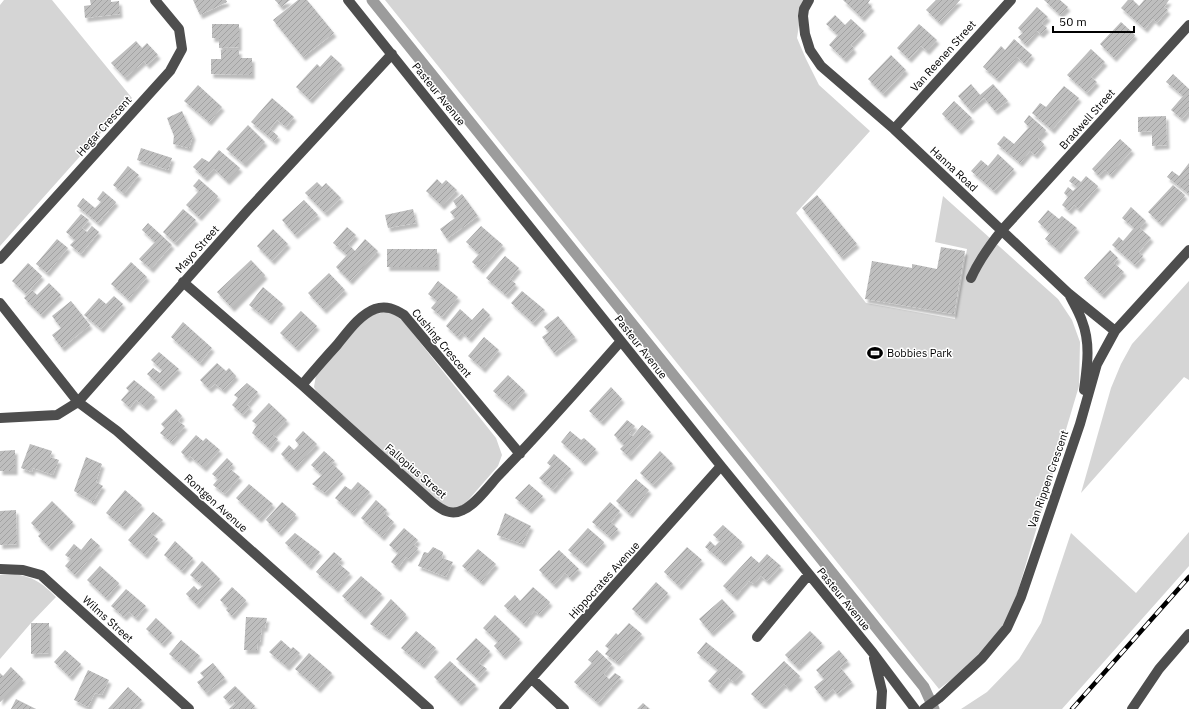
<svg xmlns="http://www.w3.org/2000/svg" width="1189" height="709" font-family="'IBM Plex Sans',sans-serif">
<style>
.green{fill:#d5d5d5}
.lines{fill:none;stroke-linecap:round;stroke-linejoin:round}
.canal{stroke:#9c9c9c;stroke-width:11}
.building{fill:url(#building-hatch);filter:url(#shadow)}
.minor{stroke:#4e4e4e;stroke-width:10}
.rail-casing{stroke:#000;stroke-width:4.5}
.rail{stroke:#fff;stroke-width:3;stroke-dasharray:9;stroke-linecap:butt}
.labels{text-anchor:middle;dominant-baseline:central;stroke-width:3;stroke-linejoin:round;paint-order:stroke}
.street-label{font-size:11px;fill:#000;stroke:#fff}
.poi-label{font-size:11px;fill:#000;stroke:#fff;text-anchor:start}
</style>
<defs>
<pattern id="building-hatch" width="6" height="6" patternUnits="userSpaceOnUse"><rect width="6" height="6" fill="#bebebe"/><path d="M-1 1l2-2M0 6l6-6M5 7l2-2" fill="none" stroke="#a2a2a2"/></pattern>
<filter id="shadow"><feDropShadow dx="2.5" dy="4" stdDeviation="1" flood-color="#0004"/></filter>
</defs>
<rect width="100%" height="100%" fill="#fff"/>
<path class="green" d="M4 0H52L132 98 0 246V5Z
M385 0H807L801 12 797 38 806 59 819 85 870 131 796 213 866 303 955 319 967 249 935 242 943 196 1058 299 1072 320 1080 342 1079 386 1014 604 998 635 972 664 939 689Z
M1189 281V380L1184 377 1081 493 1111 388 1121 364 1132 344Z
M387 312 395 315 403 321 496 438 502 455 498 466 464 505 454 508 445 507 438 503 318 395 314 387 316 375 360 325 370 315Z
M1189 532V566L1062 709H961L987 692 1019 659 1041 623 1071 533 1136 593Z
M15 574C35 578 41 582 56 597L31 623 0 659V575Z"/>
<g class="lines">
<path class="canal" d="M372 0 924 687 934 709"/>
</g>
<path class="building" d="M90 0H111V2L119 1 120 14 85 18 84 6 91 5Z
M193 0H226L227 2 200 15Z
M275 0H290L281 7Z
M298 0H307L334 33 303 57 273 20Z
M843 0H870L868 3 872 7 862 18Z
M936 0H960L939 22 926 10Z
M1044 0H1060L1068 7 1060 15Z
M1128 0H1133L1139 6 1144 0H1169L1164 7 1168 10 1157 23 1153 19 1145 29 1121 8Z
M1037 7 1048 17 1042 23 1047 28 1041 34 1037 31 1025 44 1018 37 1023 33 1018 28Z
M835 15 845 25 851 19 864 31 851 45 854 49 844 59 829 45 838 35 826 24Z
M1121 22 1135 35 1114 58 1100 44Z
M212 24H239V47L219 48V38H212Z
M919 24 937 40 927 51 921 46 909 59 897 48Z
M1014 39 1032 55 1025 64 1017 57 997 79 983 67 1001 46 1005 50Z
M136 41 142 48 147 43 158 55 147 65 144 61 125 78 111 63Z
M1091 49 1105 62 1091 77 1097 82 1087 93 1067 75Z
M221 50H239V58H252V75L211 74V59H221Z
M331 55 342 65 310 100 296 87 317 64 320 67Z
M891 55 906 70 883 94 868 79Z
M1173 74 1189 89V111L1182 119 1171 110 1183 96 1166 82Z
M971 84 980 95 993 84 1008 101 995 111 984 98 970 110 958 96Z
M198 85 222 107 209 122 184 101Z
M1064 86 1079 98 1052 130 1032 113 1040 103 1046 107Z
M272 98 294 117 286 127 277 120 270 129 278 136 274 141 251 122Z
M954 101 972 118 959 131 942 114Z
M182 111 193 136 189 148 173 144 174 136 167 118Z
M1029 115 1046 130 1038 138 1044 144 1035 155 1030 151 1020 163 997 144 1004 136 1014 144 1029 127 1024 122Z
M1166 116 1167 145 1152 146V131L1138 132V117Z
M248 125 265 142 244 164 226 149Z
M1120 139 1132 150 1110 175 1105 170 1099 176 1092 169Z
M141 148 172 158 168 170 137 160Z
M219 150 240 168 227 181 214 169 205 178 193 167 202 158 209 162Z
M998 154 1014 169 994 191 971 171 981 160 988 166Z
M1189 163V194L1167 177 1172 171 1179 176Z
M128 166 139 175 124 194 113 185Z
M1073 176 1081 182 1086 176 1098 186 1078 209 1074 205 1069 211 1062 205 1068 197 1064 193 1068 187 1073 191 1077 187 1069 181Z
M199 179 218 196 199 217 186 205 199 191 193 186Z
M437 179 442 184 446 180 457 190 442 206 426 191Z
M317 182 322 187 326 183 341 198 325 213 305 193Z
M1173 185 1185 195 1160 223 1148 212Z
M103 191 116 202 98 223 77 206 83 198 95 208 101 202 97 199Z
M462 194 478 216 447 239 440 229 455 218 450 212 457 207 453 201Z
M817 195 857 244 841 257 802 208Z
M304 200 318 215 295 235 282 220Z
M1131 207 1146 221 1140 228 1151 238 1139 252 1143 256 1135 265 1112 245 1119 237 1123 241 1134 228 1122 218Z
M183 209 196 220 175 243 163 232Z
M413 209 416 223 388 228 385 215Z
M1048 210 1059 219 1062 216 1077 228 1058 250 1045 239 1050 233 1038 222Z
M81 214 89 220 82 228 87 232 92 226 99 232 81 254 70 245 75 240 66 232Z
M148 223 172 245 151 269 139 259 155 242 142 230Z
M481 226 503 245 481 270 472 262 479 254 466 242Z
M347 227 356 235 348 244 355 251 365 239 378 251 350 281 336 267 347 255 333 243Z
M273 229 288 244 272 261 257 246Z
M57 239 68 248 47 273 36 264Z
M941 247 965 251 954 314 865 299 872 261 912 268V264L937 269Z
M387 249H437V267H387Z
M1110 250 1118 258 1114 263 1124 272 1102 295 1084 278Z
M505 256 519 268 510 279 516 284 506 295 486 278Z
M251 260 265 275 232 308 217 292Z
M131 262 147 277 128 299 111 284Z
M28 263 42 276 26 294 12 281Z
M329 273 345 290 324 310 308 293Z
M438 281 458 297 442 317 431 308 437 301 428 294Z
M49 283 61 295 41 315 24 298 32 290 37 295Z
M263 287 283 304 269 321 249 305Z
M522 291 545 310 533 323 511 303Z
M114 296 123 304 101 329 84 315 99 298 106 304Z
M71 301 90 325 62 348 52 335 61 328 52 316Z
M483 308 490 315 469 339 462 332 458 337 446 326 460 309 472 320Z
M301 311 317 326 296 348 280 333Z
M558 316 575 337 554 353 542 337 549 332 544 327Z
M183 322 212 348 200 363 171 337Z
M484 337 499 350 483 369 468 356Z
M159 352 179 369 161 387 147 374 153 368 160 373 162 370 151 360Z
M217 363 226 371 229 368 236 376 223 390 215 384 209 389 200 380Z
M508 375 525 391 511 407 493 391Z
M134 380 155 397 145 407 136 400 130 408 121 400 129 391 126 388Z
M247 383 258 392 247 405 250 407 243 415 232 405 238 398 234 395Z
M611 387 622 399 601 422 589 411Z
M269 403 287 420 273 435 278 439 270 449 252 433 257 425 252 421Z
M176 409 182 416 178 421 185 426 171 442 160 433 165 428 161 424Z
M627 420 635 426 629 434 633 436 642 425 651 432 629 457 620 449 624 445 614 435Z
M303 431 317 444 295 468 281 454 289 445 294 450 299 445 295 440Z
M570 431 581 440 584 438 596 449 583 462 561 442Z
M196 435 203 441 206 438 220 450 204 468 190 456 188 459 181 452Z
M30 444 52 451 50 457 59 460 53 475 33 468 32 472 21 468Z
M15 450V471H0V451Z
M324 451 335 461 332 463 343 474 325 493 312 484 322 475 311 465Z
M660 451 673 464 653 485 640 473Z
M554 454 571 469 553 490 539 478 551 466 547 463Z
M86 457 102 464 96 482 103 486 93 502 74 491Z
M227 458 233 464 229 468 240 477 225 494 213 485 218 479 212 474Z
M636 479 649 490 630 514 616 501Z
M358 482 370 492 352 513 335 498 345 486 351 490Z
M249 484 273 504 259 519 236 498Z
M529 484 543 496 529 510 515 498Z
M125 490 142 505 123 527 106 513Z
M376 500 387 510 384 513 394 522 382 537 361 518Z
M52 501 73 522 49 547 38 536 41 533 31 523Z
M282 502 296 514 279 533 266 520Z
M610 502 620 511 611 522 618 529 610 537 592 522Z
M16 510 17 544 0 545V511Z
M153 512 163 520 151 533 158 539 145 555 128 540Z
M505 513 531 526 522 544 497 535Z
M723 525 742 542 723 562 705 547 710 541 715 546 720 541 713 535Z
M404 528 418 540 414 545 418 548 408 559 406 557 398 568 391 562 398 553 389 545Z
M588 528 604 542 585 564 568 550Z
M295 533 320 552 309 566 285 543Z
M91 538 100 546 75 575 65 566 71 559 65 555 74 544 81 550Z
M175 541 193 558 182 571 164 555Z
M433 547 443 552 442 558 453 562 446 577 418 566 424 552 428 553Z
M687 547 702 560 679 586 664 572Z
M478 549 496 564 481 582 462 566Z
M559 550 579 569 570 578 565 573 554 585 539 570Z
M334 552 342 559 338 563 350 573 336 589 316 572Z
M767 554 781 566 767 581 761 576 754 584 749 581 735 597 723 586 751 556 759 563Z
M202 561 220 579 197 605 186 594 194 586 198 590 203 586 190 575Z
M100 566 119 583 106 598 87 580Z
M361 576 382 594 363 615 342 596Z
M656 582 668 593 644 620 632 609Z
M232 587 246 600 232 616 226 610 228 608 220 600Z
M533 587 550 602 539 614 534 611 524 624 504 606 515 595 520 601Z
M126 589 146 606 136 618 129 612 124 617 111 606Z
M391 599 406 614 387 636 370 624Z
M722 599 734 612 711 633 699 619Z
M495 615 520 639 503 656 494 646 498 642 483 628Z
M246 617 267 618 265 628H262L260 642H258L257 650H244Z
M156 618 172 633 162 644 146 629Z
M31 623H49V653L31 654Z
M629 623 642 634 617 662 605 654 609 649 605 646 616 633 618 635Z
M416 631 436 648 422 665 401 648Z
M810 631 822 643 797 667 785 655Z
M476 638 490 651 479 663 487 669 478 679 456 659Z
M181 640 200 656 188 670 169 654Z
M281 640 291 649 293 647 300 653 287 667 269 652Z
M706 642 743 672 734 682 728 678 718 690 708 681 718 670 697 653Z
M65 650 81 664 70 677 54 662Z
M597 650 612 664 604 674 609 679 615 673 621 677 598 703 574 682 592 663 588 660Z
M839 650 848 661 840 667 852 682 837 694 833 689 823 698 814 687 824 679 816 670Z
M309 653 332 673 318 689 295 669Z
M450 661 476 685 459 702 434 677Z
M784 661 800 676 788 688 784 684 763 705 751 694Z
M213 663 225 678 206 693 197 682 204 677 200 673Z
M11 667 23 679 0 702V673L3 676Z
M88 670 109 680 102 695 95 693 88 707 74 700Z
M235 686 255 706 252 709H229L235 703 232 699 228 702 223 697Z
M128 687 142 700 134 709H108Z
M16 699 36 709H11Z
M643 703 650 709H637Z"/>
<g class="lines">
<path class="minor" d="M348 0 721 466 873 653 915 709
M809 0 804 9 803 16 805 34 810 50 821 66 894 129 1068 293 1115 331
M894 129 1011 0
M0 259 170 71 182 49 179 29 155 0
M971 278C979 260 990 245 1002 230L1189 25
M183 282 302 385 433 503C442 510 451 516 463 510 475 505 489 486 498 476 541 432 581 386 621 341
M1070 296C1074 304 1079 312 1082 321 1091 344 1087 367 1084 390
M0 303 78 402 117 431 429 709
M302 385C313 372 325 358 337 345 347 333 359 315 375 309 386 305 395 309 404 315L520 454
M0 418 57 415 78 402 247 211 392 54
M0 569 23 570 41 575 189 709
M757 637 809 574
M874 658 882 691 881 709
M532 679 564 709
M504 709 721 466
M924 709 939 698 982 658 1007 628 1021 597 1080 424 1097 364 1115 331 1189 250
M1132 709 1159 669 1189 634"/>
<defs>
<path id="rail" d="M1072 709 1189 577"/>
</defs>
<use href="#rail" class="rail-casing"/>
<use href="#rail" class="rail"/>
</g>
<defs>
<symbol id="stadium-bare" viewBox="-9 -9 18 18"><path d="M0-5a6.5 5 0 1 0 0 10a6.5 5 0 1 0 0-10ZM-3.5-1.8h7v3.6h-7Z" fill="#000" stroke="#fff" stroke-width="2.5" paint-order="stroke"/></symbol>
</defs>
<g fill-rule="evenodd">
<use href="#stadium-bare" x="864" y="342" width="22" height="22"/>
</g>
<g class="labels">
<g class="street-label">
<text transform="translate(943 56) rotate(-48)">Van Reenen Street</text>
<text transform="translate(439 94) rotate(51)">Pasteur Avenue</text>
<text transform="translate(1087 119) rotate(-48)">Bradwell Street</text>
<text transform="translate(104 126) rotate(-48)">Hegar Crescent</text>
<text transform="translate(954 169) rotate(43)">Hanna Road</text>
<text transform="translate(197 249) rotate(-48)">Mayo Street</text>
<text transform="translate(442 343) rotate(50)">Cushing Crescent</text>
<text transform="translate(641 347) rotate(52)">Pasteur Avenue</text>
<text transform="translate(416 471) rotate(41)">Fallopius Street</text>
<text transform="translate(1048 479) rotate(-71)">Van Rippen Crescent</text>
<text transform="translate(216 503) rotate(42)">Rontgen Avenue</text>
<text transform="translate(604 580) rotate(-48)">Hippocrates Avenue</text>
<text transform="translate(844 599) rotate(51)">Pasteur Avenue</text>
<text transform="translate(108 619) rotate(42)">Wilms Street</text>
</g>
<g class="poi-label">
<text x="887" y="353">Bobbies Park</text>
</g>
</g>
<path d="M1053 26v6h81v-6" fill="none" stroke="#000000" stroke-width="2"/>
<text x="1059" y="26" font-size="12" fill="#000000" stroke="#ffffff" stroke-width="3" paint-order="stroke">50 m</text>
</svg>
